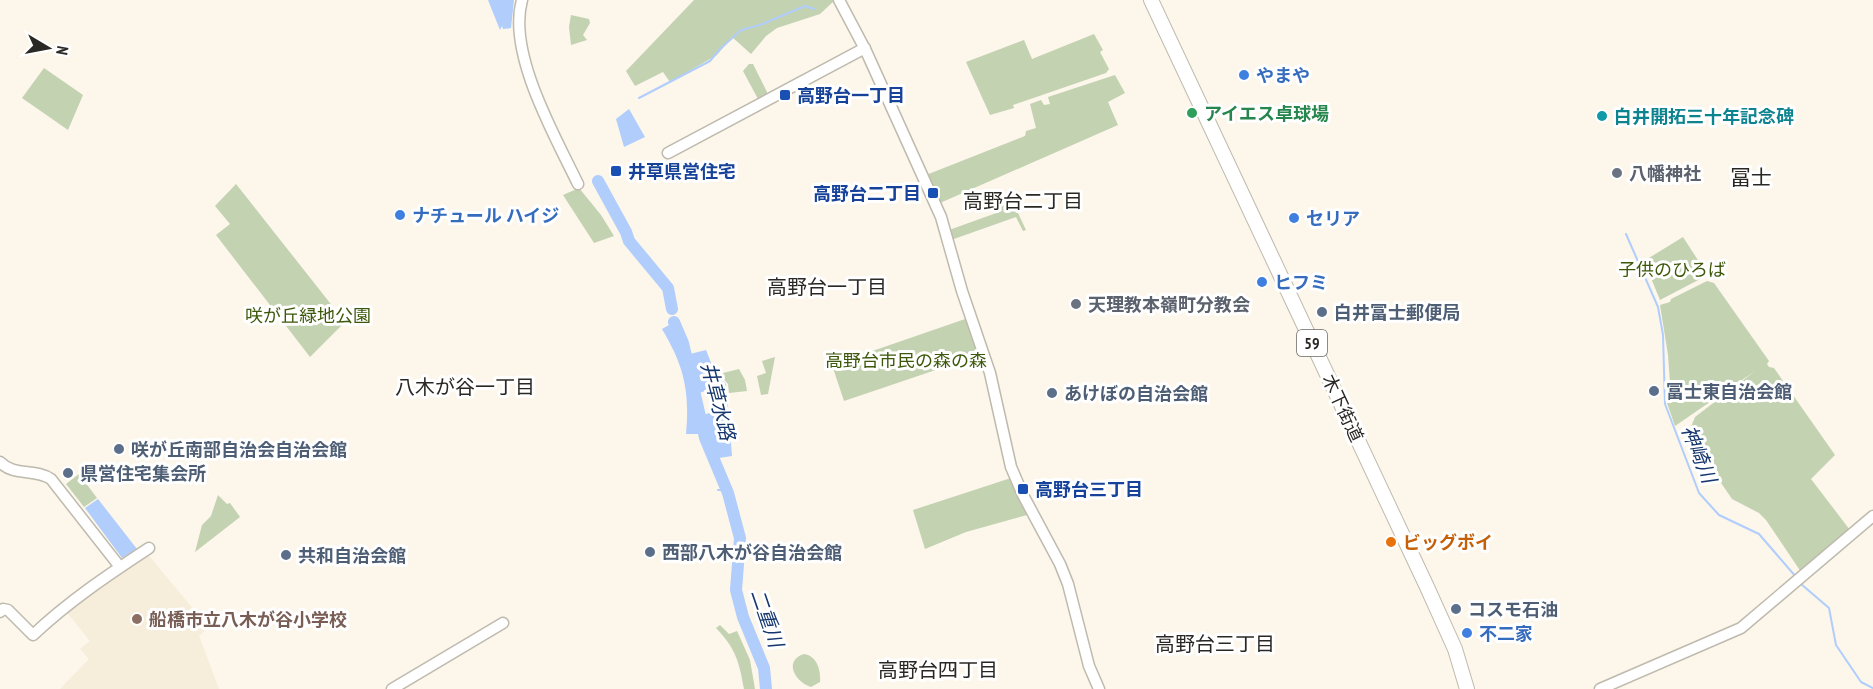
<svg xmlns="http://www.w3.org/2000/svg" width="1873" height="689" font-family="'PT Sans Narrow','Noto Sans JP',sans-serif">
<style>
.built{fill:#f6edda}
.green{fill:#c3d2b1}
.water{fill:#b0cdfc}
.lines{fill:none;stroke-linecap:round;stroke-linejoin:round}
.stream{stroke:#b0cdfc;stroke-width:2}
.river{stroke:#b0cdfc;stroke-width:12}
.minor-casing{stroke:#bfbaae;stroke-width:13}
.major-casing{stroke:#bfbaae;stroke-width:16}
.minor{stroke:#fff;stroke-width:10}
.major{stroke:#fff;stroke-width:14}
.shop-dot{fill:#3f7fe0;stroke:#fff;stroke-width:2}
.transit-dot{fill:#1a4fb4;stroke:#fff;stroke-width:2}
.leisure-dot{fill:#2e9e5b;stroke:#fff;stroke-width:2}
.culture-dot{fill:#0f9aa8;stroke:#fff;stroke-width:2}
.worship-dot{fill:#6b7280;stroke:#fff;stroke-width:2}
.service-dot{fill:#5c6f8a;stroke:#fff;stroke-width:2}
.food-dot{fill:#e8710a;stroke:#fff;stroke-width:2}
.education-dot{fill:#8d6e63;stroke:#fff;stroke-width:2}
.labels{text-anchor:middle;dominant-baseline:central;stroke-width:6;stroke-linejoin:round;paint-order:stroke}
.shield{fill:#fff;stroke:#6a6866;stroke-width:1.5}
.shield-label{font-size:16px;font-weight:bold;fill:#2a2824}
.shop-label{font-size:18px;font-weight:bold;fill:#366cbe;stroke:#fff;text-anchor:start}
.transit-label{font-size:18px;font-weight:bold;fill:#164399;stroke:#fff;text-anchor:start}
.leisure-label{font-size:18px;font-weight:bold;fill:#27864d;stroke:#fff;text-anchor:start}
.culture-label{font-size:18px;font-weight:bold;fill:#0d838f;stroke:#fff;text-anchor:start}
.worship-label{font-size:18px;font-weight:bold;fill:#5b616d;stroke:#fff;text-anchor:start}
.park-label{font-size:18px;fill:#3d580b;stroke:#fff}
.service-label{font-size:18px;font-weight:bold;fill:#4e5e75;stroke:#fff;text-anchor:start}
.street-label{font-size:18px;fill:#2a2824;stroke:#fff}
.food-label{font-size:18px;font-weight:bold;fill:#c56008;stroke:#fff;text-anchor:start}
.education-label{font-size:18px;font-weight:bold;fill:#785e54;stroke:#fff;text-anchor:start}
.neighbourhood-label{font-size:20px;fill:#2a2824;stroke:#fff}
.water-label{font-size:20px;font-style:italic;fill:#16376e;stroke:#fff}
.quarter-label{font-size:21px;fill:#2a2824;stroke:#fff}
</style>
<rect width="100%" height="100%" fill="#fcf6eb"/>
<path class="built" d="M146 556 150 557 208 627 199 636 219 689H60L89 659 80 649 90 641 66 611Z"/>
<path class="green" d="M694 0H832L834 1 820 14 777 28 766 36 751 54 732 37 717 55 670 82 663 72 635 86 626 71Z
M571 15 589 19 590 23 583 35 587 40 571 45 569 27Z
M1094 34 1103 50 1100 52 1109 69 1106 73 1013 105 1014 108 990 115 966 62 1024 40 1032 59Z
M749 64H753L767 92V95L758 99 743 71Z
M44 68 83 95 68 130 22 98Z
M1115 75 1125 93 1108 102 1118 125 940 203 926 175 1025 136 1026 131 1036 128 1030 104 1041 100 1044 105 1050 104 1048 97Z
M236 184 345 322 310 357 216 235 230 224 215 206Z
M579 188 601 215 614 236 594 243 563 195Z
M1010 196 1026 230 1023 231 1016 217 951 240 949 230 1002 211 998 200 1003 204 1007 202V197Z
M1683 237 1705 271 1704 277 1660 300 1644 261Z
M1707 281 1714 283 1769 361 1767 364 1769 367 1774 368 1835 455 1811 479 1850 530 1801 572 1766 520 1759 513 1732 499 1688 434 1695 417 1755 371 1675 426 1667 403 1670 383 1668 355 1660 305 1670 302 1671 299Z
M968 318 980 355 844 401 832 365Z
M775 357 768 394 761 395 757 376 766 373 762 361Z
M739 369 745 380 747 391 729 393 728 384 719 374Z
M79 474 97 498 84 507 66 484Z
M1011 478 1027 515 966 532 925 549 913 510Z
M218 495 227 504 230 503 240 517 195 552 202 525 211 516Z
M720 625 729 634 737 631 750 660 755 689H744C739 661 736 649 716 628Z
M804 654C817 656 821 670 820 682L811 687C795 682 783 661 804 654Z"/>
<path class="water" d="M488 0H514L511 28 503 29 502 26 500 30Z
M629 109 645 137 624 147 616 119Z
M669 325 680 346 700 434H686C690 391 684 366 662 329Z
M706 350 715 373 726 384 732 456 719 458 710 438 703 415 722 409 716 389 698 393 690 354Z
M98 499 137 549 122 558 85 508Z"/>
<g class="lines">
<path class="stream" d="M639 98 710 61 719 50 741 30 760 25 805 6 814 9
M1626 234 1658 307 1663 335 1665 404 1699 493 1719 515 1759 534 1796 577
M718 490H727
M1801 584 1829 608 1836 645 1861 682 1873 688"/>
<path class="river" d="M598 181 626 232 629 241 668 288 672 309
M674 322 683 343 705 438 728 493 740 538 736 590 743 617 764 668 766 689"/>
<defs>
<path id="minor" d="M522 0C507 53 555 136 578 184
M839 0 866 51 941 217 962 291 990 373 1011 467 1023 495 1060 564 1068 584 1089 666 1099 689
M668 153 865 48
M0 462C14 477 35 468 51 479L120 567
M0 612 3 609 8 610 33 635C69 601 108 575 149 548
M392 689 503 623
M1600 689 1741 628 1873 516"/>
<path id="major" d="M1151 0 1427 587 1455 649 1467 689"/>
</defs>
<use href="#minor" class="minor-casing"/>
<use href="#major" class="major-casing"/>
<use href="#minor" class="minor"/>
<use href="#major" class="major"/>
</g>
<g class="shop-dot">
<circle cx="1244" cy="75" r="6"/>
<circle cx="400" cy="215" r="6"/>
<circle cx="1294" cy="218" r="6"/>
<circle cx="1262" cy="282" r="6"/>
<circle cx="1467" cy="633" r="6"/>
</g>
<g class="transit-dot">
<rect x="779" y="89" width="12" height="12" rx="3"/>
<rect x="610" y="165" width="12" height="12" rx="3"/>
<rect x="927" y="187" width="12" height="12" rx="3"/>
<rect x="1017" y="483" width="12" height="12" rx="3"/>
</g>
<circle class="leisure-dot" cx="1192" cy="113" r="6"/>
<circle class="culture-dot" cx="1602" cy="116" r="6"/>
<g class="worship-dot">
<circle cx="1617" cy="173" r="6"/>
<circle cx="1076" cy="304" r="6"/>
</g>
<g class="service-dot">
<circle cx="1322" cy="312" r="6"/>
<circle cx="1654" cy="391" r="6"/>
<circle cx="1052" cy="393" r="6"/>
<circle cx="119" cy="449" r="6"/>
<circle cx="68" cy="473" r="6"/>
<circle cx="650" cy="552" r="6"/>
<circle cx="286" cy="555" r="6"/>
<circle cx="1456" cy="609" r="6"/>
</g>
<circle class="food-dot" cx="1391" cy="542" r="6"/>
<circle class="education-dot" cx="137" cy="619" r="6"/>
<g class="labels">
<rect class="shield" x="1297" y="330" width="30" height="26" rx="4.5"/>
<g class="shield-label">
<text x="1312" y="343">59</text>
</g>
<g class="shop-label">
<text x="1256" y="75">やまや</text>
<text x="412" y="215">ナチュール ハイジ</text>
<text x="1306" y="218">セリア</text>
<text x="1274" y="282">ヒフミ</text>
<text x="1479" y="633">不二家</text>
</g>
<g class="transit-label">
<text x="797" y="95">高野台一丁目</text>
<text x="628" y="171">井草県営住宅</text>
<text x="921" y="193" text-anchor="end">高野台二丁目</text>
<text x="1035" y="489">高野台三丁目</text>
</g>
<g class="leisure-label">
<text x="1204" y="113">アイエス卓球場</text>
</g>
<g class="culture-label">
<text x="1614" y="116">白井開拓三十年記念碑</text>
</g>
<g class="worship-label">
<text x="1629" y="173">八幡神社</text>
<text x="1088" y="304">天理教本嶺町分教会</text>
</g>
<g class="park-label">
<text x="1672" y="269">子供のひろば</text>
<text x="308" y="315">咲が丘緑地公園</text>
<text x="906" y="360">高野台市民の森の森</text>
</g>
<g class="service-label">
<text x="1334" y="312">白井冨士郵便局</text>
<text x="1666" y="391">冨士東自治会館</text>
<text x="1064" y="393">あけぼの自治会館</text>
<text x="131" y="449">咲が丘南部自治会自治会館</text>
<text x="80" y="473">県営住宅集会所</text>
<text x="662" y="552">西部八木が谷自治会館</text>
<text x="298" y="555">共和自治会館</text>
<text x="1468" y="609">コスモ石油</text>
</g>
<g class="street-label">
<text transform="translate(1343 408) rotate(65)">木下街道</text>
</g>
<g class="food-label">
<text x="1403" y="542">ビッグボイ</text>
</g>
<g class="education-label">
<text x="149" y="619">船橋市立八木が谷小学校</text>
</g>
<g class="neighbourhood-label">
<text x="1023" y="201">高野台二丁目</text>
<text x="827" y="287">高野台一丁目</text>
<text x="465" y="387">八木が谷一丁目</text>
<text x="1215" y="644">高野台三丁目</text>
<text x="938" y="670">高野台四丁目</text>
</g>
<g class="water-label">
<text transform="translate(718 401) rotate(75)">井草水路</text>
<text transform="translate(1699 454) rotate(68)">神崎川</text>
<text transform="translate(767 618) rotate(71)">二重川</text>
</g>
<g class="quarter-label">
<text x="1751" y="177">冨士</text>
</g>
</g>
<g transform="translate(48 48) rotate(100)" stroke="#ffffff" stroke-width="4.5" paint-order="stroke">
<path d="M0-4.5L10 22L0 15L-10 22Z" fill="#2a2824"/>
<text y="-9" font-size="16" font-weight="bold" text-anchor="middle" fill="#2a2824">N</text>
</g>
</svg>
